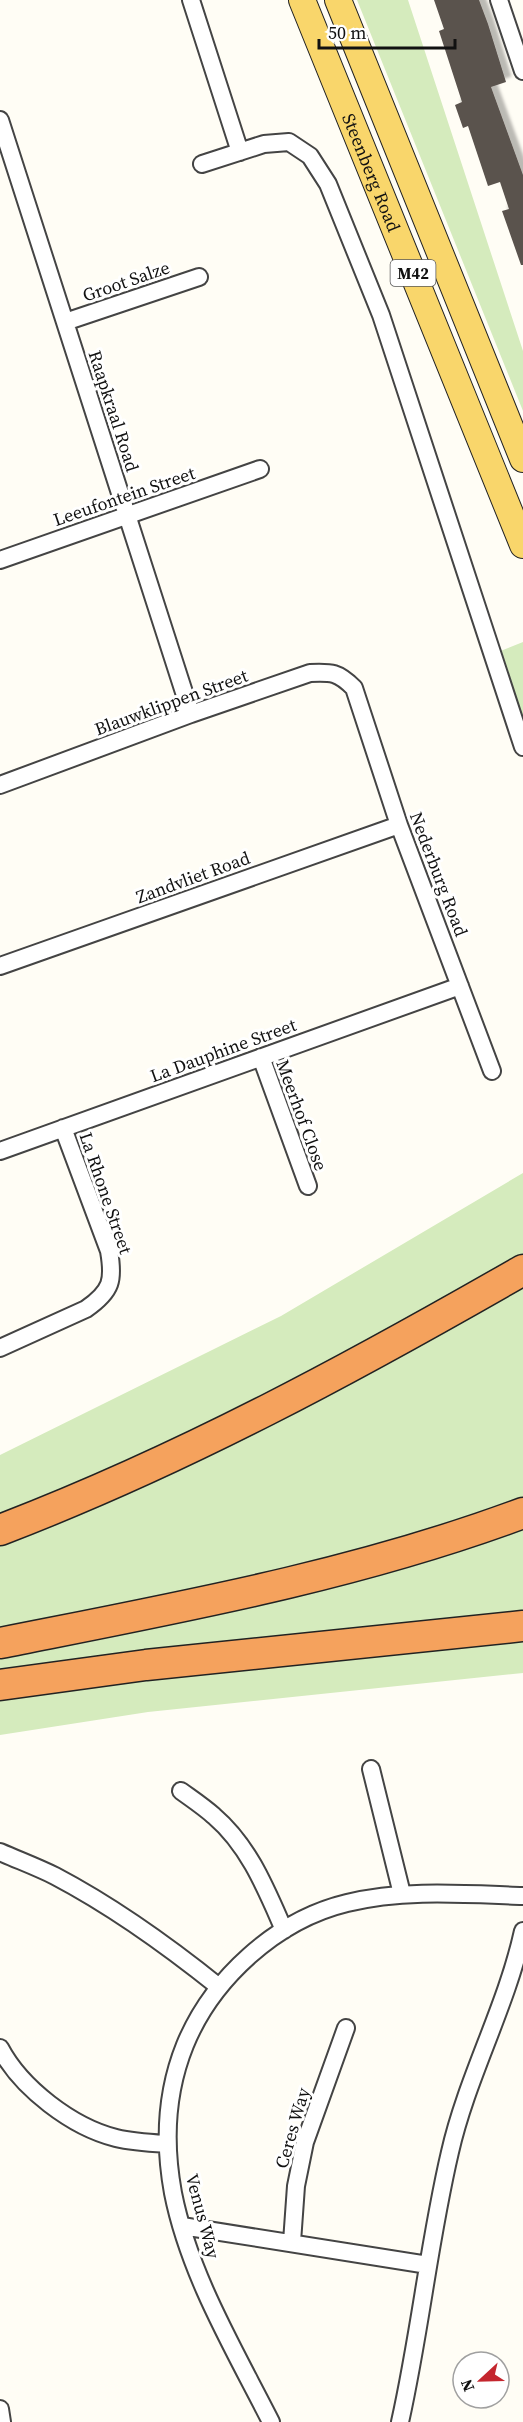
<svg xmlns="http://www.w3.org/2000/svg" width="523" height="2422" font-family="'Source Serif 4',serif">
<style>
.green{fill:#d5ebbd}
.building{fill:#5a524d;filter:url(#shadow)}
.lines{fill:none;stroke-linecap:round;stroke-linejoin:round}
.minor-casing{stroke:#444;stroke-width:20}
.primary-casing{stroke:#222;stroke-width:28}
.motorway-casing{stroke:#222;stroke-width:33}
.minor{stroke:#fff;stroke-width:16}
.primary{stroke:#f9d66b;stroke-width:26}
.motorway{stroke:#f5a25d;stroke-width:30}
.labels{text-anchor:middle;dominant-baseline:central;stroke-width:6;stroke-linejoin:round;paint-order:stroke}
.shield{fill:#fff;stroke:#585858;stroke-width:1.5}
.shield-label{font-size:16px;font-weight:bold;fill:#111}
.street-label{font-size:18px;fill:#111;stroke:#fff}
</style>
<defs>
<filter id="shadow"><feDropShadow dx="5.5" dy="-5.5" stdDeviation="1.5" flood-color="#0004"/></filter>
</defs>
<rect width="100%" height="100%" fill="#fffdf5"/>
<path class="green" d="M357 0H408L523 351V411Z
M523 642V747L493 654Z
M523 1173V1673L148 1712 0 1735V1455L281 1316Z"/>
<path class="building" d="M434 0H479L488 24 506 82 491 87 523 175V265H521L502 211 509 209 500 182 488 186 468 126 463 128 455 105 462 102 439 31 444 29Z"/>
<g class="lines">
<defs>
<path id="minor" d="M191 0 240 152
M499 0 523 71
M0 120 191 714
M202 164 264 144 289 142 310 156 328 184 381 315 523 747
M65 322 199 277
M0 560 260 469
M0 785 191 714 310 673C332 672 338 672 354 688L399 825 492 1071
M0 966 399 825
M261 1057 308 1186
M0 1151 460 986
M0 1348 86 1309C112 1291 114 1280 109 1251L63 1128
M371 1769 402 1894
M181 1791C192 1799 204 1807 214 1816 249 1846 266 1889 284 1930
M0 1852C18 1860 37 1867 55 1876 114 1907 168 1946 219 1987
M0 2048C21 2088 72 2127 116 2138 133 2142 151 2143 167 2144
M182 2226 428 2265
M292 2242 296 2186 305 2142 346 2028
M0 2409 2 2422
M271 2422C234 2349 189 2274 173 2193 164 2144 166 2092 185 2045 212 1979 276 1920 347 1903 404 1889 464 1894 523 1896
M400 2422C420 2333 429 2241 450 2152 467 2077 506 2008 523 1931"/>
<g id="primary">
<path id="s1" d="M302 0 523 545"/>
<path d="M338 0 523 459"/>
</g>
<path id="motorway" d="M0 1530C183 1460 354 1367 523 1270
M0 1643C176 1608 354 1576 523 1513
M0 1685 146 1665 523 1626"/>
</defs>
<use href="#minor" class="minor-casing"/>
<use href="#primary" class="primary-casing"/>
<use href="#motorway" class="motorway-casing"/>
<use href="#minor" class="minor"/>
<use href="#primary" class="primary"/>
<use href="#motorway" class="motorway"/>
</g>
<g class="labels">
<rect class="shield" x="390.5" y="260" width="45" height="26" rx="4.5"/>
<g class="shield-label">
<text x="413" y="273">M42</text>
</g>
<g class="street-label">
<text stroke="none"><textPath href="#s1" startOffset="186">Steenberg Road</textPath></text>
<text transform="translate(126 281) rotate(-19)">Groot Salze</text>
<text transform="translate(114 411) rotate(72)">Raapkraal Road</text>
<text transform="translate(124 496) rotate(-19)">Leeufontein Street</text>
<text transform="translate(171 702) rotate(-20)">Blauwklippen Street</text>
<text transform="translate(439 874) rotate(69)">Nederburg Road</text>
<text transform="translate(193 877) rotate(-20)">Zandvliet Road</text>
<text transform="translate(223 1050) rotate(-20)">La Dauphine Street</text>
<text transform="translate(302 1115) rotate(70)">Meerhof Close</text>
<text transform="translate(106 1193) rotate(71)">La Rhone Street</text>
<text transform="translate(292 2128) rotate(-74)">Ceres Way</text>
<text transform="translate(203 2216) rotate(75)">Venus Way</text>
</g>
</g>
<g transform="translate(481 2380) rotate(248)"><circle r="28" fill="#ffffff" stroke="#a0a0a0" stroke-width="1.5"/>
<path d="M0-4.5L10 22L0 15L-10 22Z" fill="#c4262e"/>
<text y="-9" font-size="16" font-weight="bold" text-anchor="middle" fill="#111111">N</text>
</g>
<path d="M319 39v9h136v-9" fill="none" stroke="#111111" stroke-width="3"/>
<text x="328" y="39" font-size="18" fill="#111111" stroke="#ffffff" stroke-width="4.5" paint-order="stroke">50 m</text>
</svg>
